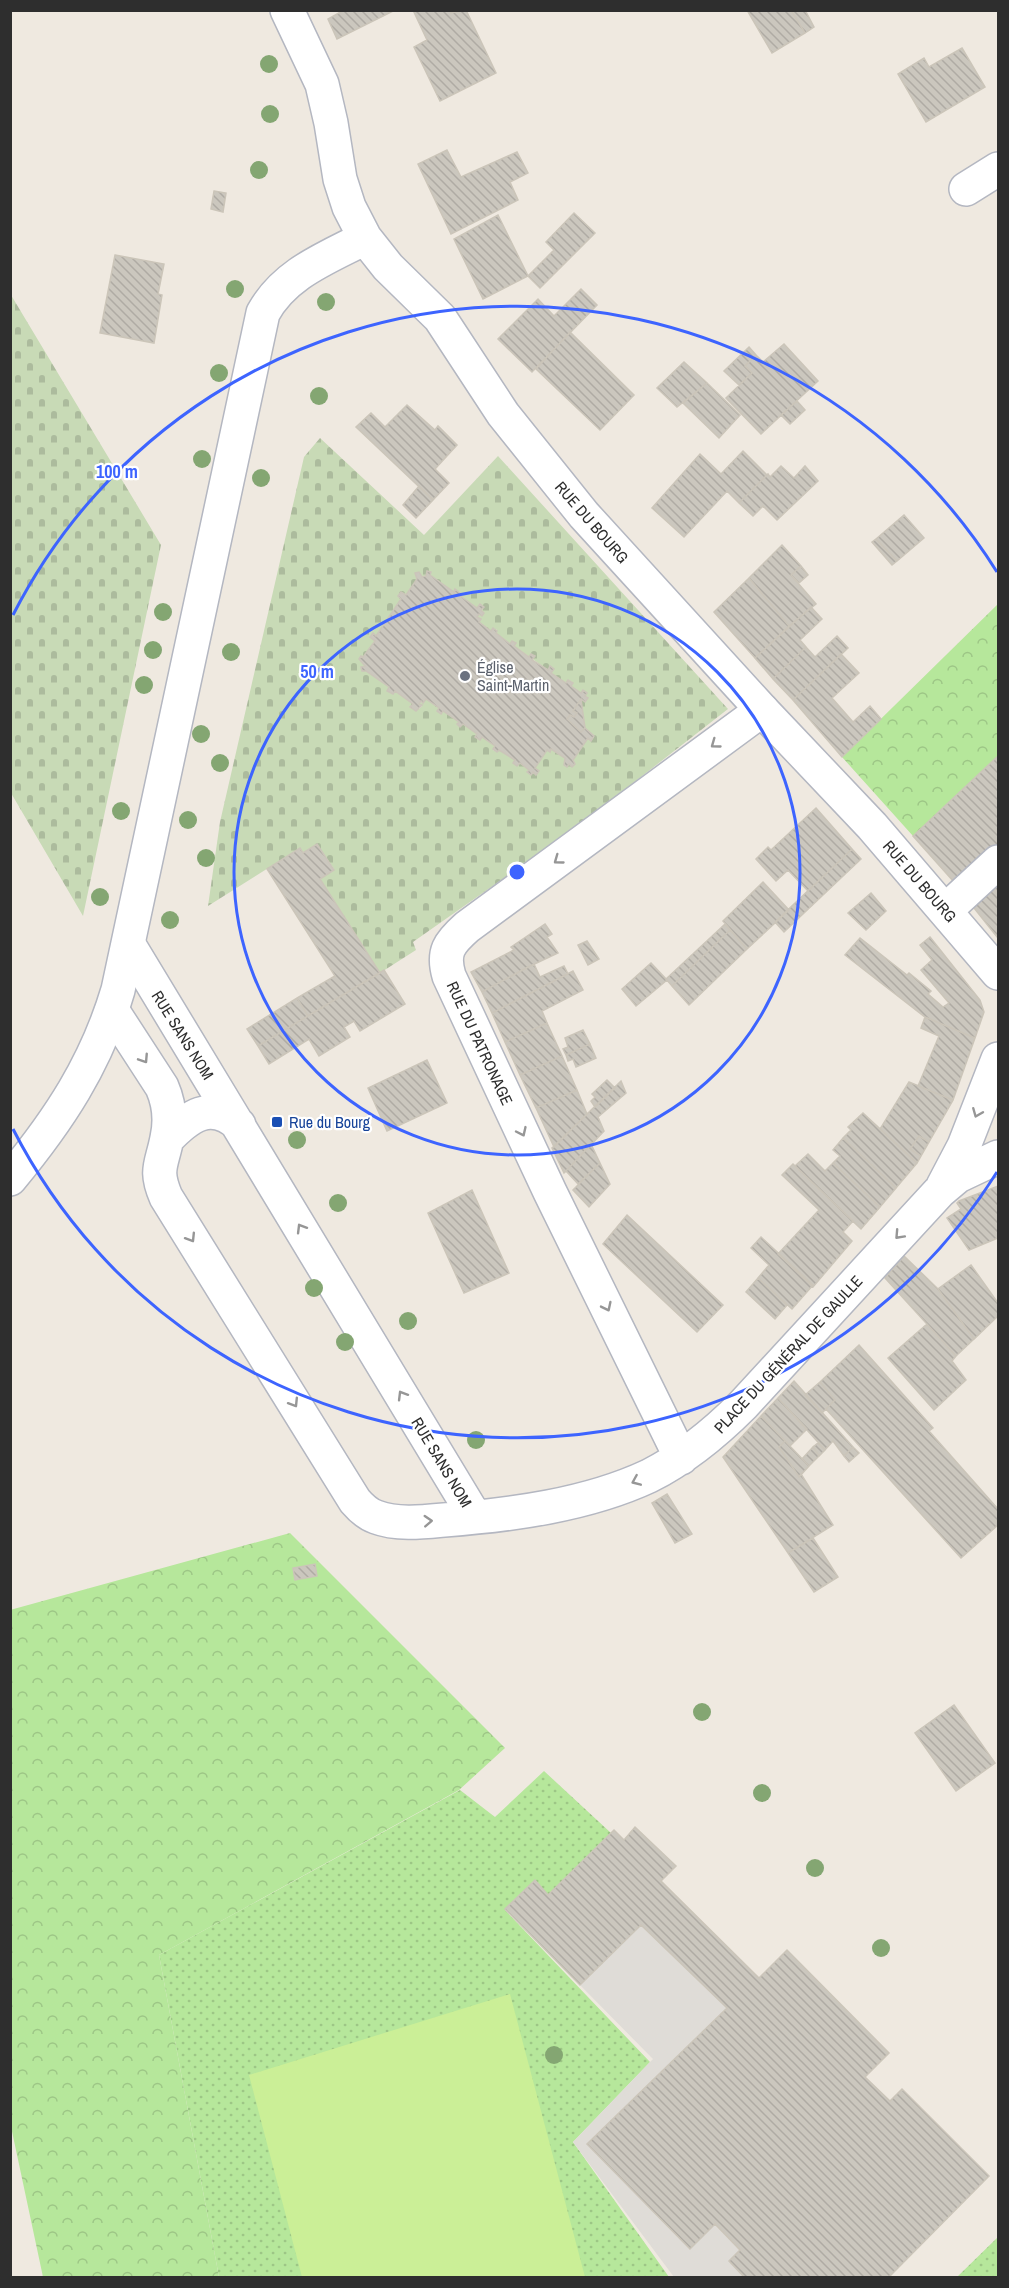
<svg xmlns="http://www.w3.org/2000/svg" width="1009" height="2288" font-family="'Archivo Narrow',sans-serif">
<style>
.grass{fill:url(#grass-dots)}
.forest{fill:url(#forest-crowns)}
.cemetery{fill:url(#cemetery-stones);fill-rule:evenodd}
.pitch{fill:#cbef97}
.plaza{fill:#dfdcd7}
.building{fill:url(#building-back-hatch);stroke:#cbc5b9;stroke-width:1.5}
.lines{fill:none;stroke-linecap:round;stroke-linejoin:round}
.minor-casing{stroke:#b4b7c1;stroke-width:36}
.tertiary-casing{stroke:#b4b7c1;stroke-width:36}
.minor{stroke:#fff;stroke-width:33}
.tertiary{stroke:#fff;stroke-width:33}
.tree{fill:#84a672}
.oneway{stroke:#969696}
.ring{fill:none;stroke:#3d64ff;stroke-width:3}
.worship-dot{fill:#6b7280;stroke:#fff;stroke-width:2}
.transit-dot{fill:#1a4fb4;stroke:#fff;stroke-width:2}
.labels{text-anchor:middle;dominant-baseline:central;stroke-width:4.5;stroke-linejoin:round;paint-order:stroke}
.street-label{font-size:16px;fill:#2e2e2e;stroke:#fff}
.worship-label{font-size:16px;fill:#5b616d;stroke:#fff;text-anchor:start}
.transit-label{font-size:16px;fill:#164399;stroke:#fff;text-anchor:start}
.centre{fill:#3d64ff;stroke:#fff;stroke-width:3}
.ring-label{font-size:18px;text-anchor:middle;font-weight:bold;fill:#3d64ff;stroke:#fff;stroke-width:4.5;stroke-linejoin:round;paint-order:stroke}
</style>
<defs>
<pattern id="grass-dots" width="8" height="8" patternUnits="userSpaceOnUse" patternTransform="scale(1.5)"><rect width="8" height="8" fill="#b6e79b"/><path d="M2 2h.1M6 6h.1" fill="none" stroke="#9dc686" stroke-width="1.8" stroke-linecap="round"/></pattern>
<pattern id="forest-crowns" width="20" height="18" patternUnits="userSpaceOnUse" patternTransform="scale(1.5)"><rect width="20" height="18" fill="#b6e79b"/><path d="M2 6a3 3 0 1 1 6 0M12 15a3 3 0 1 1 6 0" fill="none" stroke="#9dc686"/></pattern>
<pattern id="cemetery-stones" width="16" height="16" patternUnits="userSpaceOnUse" patternTransform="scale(1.5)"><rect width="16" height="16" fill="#c8dab6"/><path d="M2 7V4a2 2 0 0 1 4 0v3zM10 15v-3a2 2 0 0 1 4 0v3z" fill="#acbb9d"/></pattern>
<pattern id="building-back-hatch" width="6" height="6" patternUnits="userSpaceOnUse" patternTransform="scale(1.5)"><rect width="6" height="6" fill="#cbc7be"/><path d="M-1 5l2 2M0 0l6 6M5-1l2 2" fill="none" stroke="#afaba4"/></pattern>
</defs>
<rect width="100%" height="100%" fill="#efe9e0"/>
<path class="grass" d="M544 1771 611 1833 548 1895 535 1880 505 1910 650 2062 573 2142 669 2277H219L159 1955 460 1790 495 1817Z
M998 2237V2277H957Z"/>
<path class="forest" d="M998 604V756L913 836 842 757Z
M290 1533 505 1748 459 1790 159 1955 219 2277H43L10 2122V1610Z"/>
<path class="cemetery" d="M11 295 161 545 83 916 11 793Z
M320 438 424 535 498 456 728 709 578 826 413 942 416 950 380 973 320 879 334 869 317 844 303 853 300 848 208 906 220 822 304 457ZM427 571 431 572 430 575 454 592 456 590 460 592 459 595 477 608 480 605 483 607 481 610 484 613 479 614 477 617 481 619 479 622 491 631 493 628 497 630 496 633 510 644 516 643 514 646 548 670 550 667 554 669 551 673 566 683 569 680 573 683 571 686 581 693 583 690 587 693 585 696 588 698 585 702 581 699 573 711 585 728 594 737 591 741 588 738 573 760 575 764 572 767 569 764 567 767 564 765 565 758 551 749 550 751 547 750 535 768 536 774 533 772 531 775 527 772 529 770 520 763 517 766 515 760 499 750 497 752 493 750 495 746 482 737 479 740 475 737 477 734 463 724 460 727 457 724 459 722 443 711 441 714 437 711 439 708 426 699 419 704 422 706 419 709 411 706 413 704 395 691 392 694 388 691 389 687 366 671H362L361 667 365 666 359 659 361 656 363 657 375 641 370 637 373 633 376 636 401 599 398 596 401 592 406 595 417 579 416 573 419 572 422 577 426 576Z"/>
<path class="pitch" d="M510 1994 585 2277H302L249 2075Z"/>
<path class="plaza" d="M641 1925 727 2008 715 2224 740 2250 729 2261 745 2277H674L573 2142 653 2059 580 1985Z"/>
<path class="building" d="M344 10H395L337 39 328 19Z
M413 10H449L451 13 466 10 496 73 440 101 414 47 427 40Z
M747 10H791L805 33 772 53Z
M791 10H805L814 27 805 33Z
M962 48 985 87 926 122 898 74 924 58 929 67Z
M447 150 461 177 517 152 528 173 510 182 518 200 451 234 418 164Z
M214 191 226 193 223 212 211 209Z
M574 213 595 233 540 288 528 276 554 250 546 242Z
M498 215 528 276 483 299 454 239Z
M115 255 164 264 158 294 162 295 154 343 100 333Z
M581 289 597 305 532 372 498 339 538 299 554 316Z
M570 332 634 395 600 430 536 369Z
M784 344 818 381 761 434 726 398 752 373 745 366 756 355 763 362Z
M749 347 756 355 745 366 752 373 739 385 724 371Z
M684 362 707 383 677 407 657 388Z
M707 383 740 415 719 438 683 403Z
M797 401 805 410 790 424 781 415Z
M407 405 435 430 438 426 457 445 435 469 449 483 433 500 356 427 371 413 385 427Z
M743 451 767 475 739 503 727 491 684 537 652 508 700 454 721 474Z
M781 466 794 478 805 466 818 481 777 520 763 506 753 516 739 503 768 474 770 477Z
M419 486 433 500 416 518 403 505Z
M904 515 924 538 897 561 876 539Z
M876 539 897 561 892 565 872 542Z
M782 545 801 566 791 575 816 604 789 626 749 578Z
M801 566 808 575 799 583 791 575Z
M427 571 431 572 430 575 454 592 455 589 460 593 459 595 477 608 480 604 484 607 481 610 484 613 482 616 479 614 477 617 481 619 479 622 491 631 493 628 497 631 496 633 510 644 512 641 516 643 514 646 529 657 531 654 535 656 532 660 548 670 550 666 554 669 551 673 566 683 568 680 573 683 571 686 581 693 583 690 587 693 585 696 588 698 585 702 581 699 573 711 577 713 574 717 570 715 567 719 581 732 585 728 594 736 591 741 588 738 573 760 575 764 572 767 569 764 567 767 564 765 565 758 551 749 550 752 547 750 535 768 539 771 536 775 533 772 531 775 527 772 529 770 520 763 517 766 513 763 515 760 499 750 497 752 493 749 495 746 482 737 480 740 475 737 477 734 463 724 460 727 457 724 459 722 443 711 441 714 437 711 439 708 426 699 423 703 421 701 419 704 422 705 416 711 410 707 413 704 395 691 393 694 387 691 389 687 366 671H362L361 667 365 666 359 659 361 656 363 657 375 641 370 637 373 633 376 636 401 599 398 596 401 592 406 595 417 579 415 573 419 572 422 577 426 576Z
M749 578 789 626 755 658 714 612Z
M811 607 822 619 800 640 806 647 773 679 755 658Z
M837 636 848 648 793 700 773 679 806 647 815 657Z
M841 654 859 673 832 698 853 722 870 706 881 719 842 757 793 700Z
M581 699 585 728 581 732 567 719 570 715 574 717 577 713 573 711Z
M998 756V845L961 882H954L913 836Z
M816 808 852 849 808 891 788 870 776 881 756 859 768 847 771 850Z
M317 844 334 870 320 879 380 973 308 1016 297 998 335 976 267 869 300 848 303 853Z
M852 849 861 859 784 932 775 922Z
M998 876V938L974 908 973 898Z
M763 882 789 910 747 949 723 921Z
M871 893 886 911 866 930 848 913Z
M545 924 552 934 547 937 558 953 526 968 482 992 471 972 514 950 511 947Z
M725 924 730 930 672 986 666 979Z
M730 930 747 949 689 1005 672 986Z
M930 937 980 1000 984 1012 975 1038 925 1017 845 955 860 938 907 975 909 973 931 991 928 994 943 1007 949 1003 921 970 932 960 920 945Z
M587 941 599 959 588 965 578 945Z
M651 963 667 980 636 1006 622 989Z
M534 964 540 977 564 966 568 974 492 1013 482 992Z
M384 970 405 1004 360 1031 354 1021 344 1027 350 1037 319 1056 309 1039 269 1064 258 1046Z
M573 971 583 990 542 1011 547 1023 505 1042 492 1013Z
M297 998 308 1016 258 1046 247 1029Z
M925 1017 975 1038 953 1100 918 1086 939 1036 921 1028Z
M547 1023 562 1056 520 1075 505 1042Z
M583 1030 590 1044 566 1055 563 1049 568 1047 565 1038Z
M590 1044 596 1058 576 1067 573 1059 568 1061 566 1055Z
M562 1056 577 1090 536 1108 520 1075Z
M427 1060 447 1103 387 1131 368 1088Z
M607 1080 615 1088 595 1107 591 1101 595 1097 592 1094Z
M621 1081 626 1093 598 1117 604 1131 564 1173 552 1148Z
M909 1082 953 1100 929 1142 919 1136 910 1149 921 1156 917 1163 880 1129Z
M577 1090 587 1114 554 1147 536 1108Z
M863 1113 917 1163 896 1188 843 1138 851 1130 848 1127Z
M919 1136 929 1142 921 1156 910 1149Z
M843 1138 896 1188 880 1207 833 1163 840 1156 833 1150Z
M591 1144 600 1163 578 1184 566 1171Z
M808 1154 825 1171 833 1163 880 1207 861 1229 795 1166Z
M600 1163 610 1184 589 1207 573 1190Z
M793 1164 853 1221 843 1232 852 1241 813 1287 778 1254 819 1210 782 1175Z
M998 1186V1238L969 1250 947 1218 961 1209 957 1203 959 1201Z
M472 1190 509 1273 464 1293 428 1213Z
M627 1215 723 1305 697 1332 603 1244Z
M761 1237 813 1285 792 1309 758 1278 769 1265 751 1248Z
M904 1256 938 1289 974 1339 956 1356 885 1278Z
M971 1265 998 1303V1316L974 1339 938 1289Z
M758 1278 787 1305 775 1319 746 1292Z
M927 1324 956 1356 952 1361 966 1380 934 1410 888 1358Z
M859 1345 933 1428 929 1431 998 1509V1525L961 1558 826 1409 835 1400 820 1382Z
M794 1381 853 1447 844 1456 833 1441 825 1450 778 1398Z
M820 1382 835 1400 822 1413 805 1395Z
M778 1398 807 1429 790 1446 761 1416Z
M761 1416 785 1441 779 1447 799 1477 801 1474 833 1525 788 1553 723 1457Z
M785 1441 809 1466 799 1477 779 1447Z
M818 1443 825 1450 819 1456 813 1447Z
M813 1447 819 1456 809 1466 802 1459Z
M853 1447 859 1453 849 1462 844 1456Z
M667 1494 692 1534 675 1543 652 1503Z
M813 1538 838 1577 814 1592 788 1553Z
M315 1564 317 1576 295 1580 293 1568Z
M954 1705 995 1763 956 1791 915 1733Z
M635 1827 676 1866 661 1881 759 1978 787 1950 889 2053 865 2077 890 2101 902 2089 989 2176 888 2278H745L729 2261 740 2250 715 2224 690 2249 587 2144 727 2008 641 1925 580 1985 505 1909 535 1880 548 1895 614 1830 624 1840Z"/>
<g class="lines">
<defs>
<path id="minor" d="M966 189 998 169
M946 910 998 862
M129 945 475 1517
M112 1010 162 1087C169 1103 171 1120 167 1138 162 1165 154 1169 166 1197L355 1501C361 1508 367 1514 376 1517 397 1525 423 1522 444 1520 511 1515 587 1505 649 1476 685 1458 715 1433 743 1405L939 1192 958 1176 998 1157
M167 1139C188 1117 211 1099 239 1125
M943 1186 964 1146 998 1059
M681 1458 550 1192 449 976C442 952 449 943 467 927L762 710"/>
<path id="tertiary" d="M287 10 322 84 331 123 340 179 349 207 365 238 388 267 440 318 503 414 584 515 762 710 872 826 998 973
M10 1179C59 1120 96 1064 118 990L263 313C285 273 327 258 365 238"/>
</defs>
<use href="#minor" class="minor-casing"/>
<use href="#tertiary" class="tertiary-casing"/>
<use href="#minor" class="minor"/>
<use href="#tertiary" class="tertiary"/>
</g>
<g class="tree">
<circle cx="269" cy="64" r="9"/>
<circle cx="270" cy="114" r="9"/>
<circle cx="259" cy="170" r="9"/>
<circle cx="235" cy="289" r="9"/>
<circle cx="326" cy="302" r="9"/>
<circle cx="219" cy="373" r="9"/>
<circle cx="319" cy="396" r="9"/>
<circle cx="202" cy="459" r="9"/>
<circle cx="261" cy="478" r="9"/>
<circle cx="163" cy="612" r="9"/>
<circle cx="153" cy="650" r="9"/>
<circle cx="231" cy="652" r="9"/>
<circle cx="144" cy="685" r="9"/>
<circle cx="201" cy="734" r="9"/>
<circle cx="220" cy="763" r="9"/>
<circle cx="121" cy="811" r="9"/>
<circle cx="188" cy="820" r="9"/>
<circle cx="206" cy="858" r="9"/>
<circle cx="100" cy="897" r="9"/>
<circle cx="170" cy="920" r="9"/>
<circle cx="297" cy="1140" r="9"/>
<circle cx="338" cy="1203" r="9"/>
<circle cx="314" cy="1288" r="9"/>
<circle cx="408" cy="1321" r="9"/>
<circle cx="345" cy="1342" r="9"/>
<circle cx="476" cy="1440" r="9"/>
<circle cx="702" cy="1712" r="9"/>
<circle cx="762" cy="1793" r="9"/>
<circle cx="815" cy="1868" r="9"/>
<circle cx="881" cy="1948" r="9"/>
<circle cx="554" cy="2055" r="9"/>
</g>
<defs><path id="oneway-chevron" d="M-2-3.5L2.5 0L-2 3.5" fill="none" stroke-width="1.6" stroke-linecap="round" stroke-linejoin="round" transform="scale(1.5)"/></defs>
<g class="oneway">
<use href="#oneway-chevron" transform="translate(715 744) rotate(144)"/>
<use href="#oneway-chevron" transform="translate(558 860) rotate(144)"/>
<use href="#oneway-chevron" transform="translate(144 1059) rotate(57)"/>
<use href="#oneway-chevron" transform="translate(977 1113) rotate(112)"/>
<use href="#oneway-chevron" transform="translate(522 1132) rotate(65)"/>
<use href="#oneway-chevron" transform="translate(301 1228) rotate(-121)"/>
<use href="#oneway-chevron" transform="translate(899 1235) rotate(133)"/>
<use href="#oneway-chevron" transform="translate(191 1238) rotate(58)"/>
<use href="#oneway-chevron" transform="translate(607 1307) rotate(64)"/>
<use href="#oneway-chevron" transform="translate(402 1395) rotate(-121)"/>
<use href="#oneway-chevron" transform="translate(294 1403) rotate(58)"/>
<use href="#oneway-chevron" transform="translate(636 1481) rotate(157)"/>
<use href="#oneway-chevron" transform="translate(428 1521) rotate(-3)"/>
</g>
<g class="ring">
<circle cx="517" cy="872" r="283"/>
<path d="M997 1172A566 566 0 0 1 13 1129M13 615A566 566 0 0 1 997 572"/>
</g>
<circle class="worship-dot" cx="465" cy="676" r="6"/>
<rect class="transit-dot" x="271" y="1116" width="12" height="12" rx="3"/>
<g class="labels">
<g class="street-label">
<text transform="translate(592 522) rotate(49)">RUE DU BOURG</text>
<text transform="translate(920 881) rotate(49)">RUE DU BOURG</text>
<text transform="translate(183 1035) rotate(58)">RUE SANS NOM</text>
<text transform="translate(480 1043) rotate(65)">RUE DU PATRONAGE</text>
<text transform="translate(788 1354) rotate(-47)">PLACE DU GÉNÉRAL DE GAULLE</text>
<text transform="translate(442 1462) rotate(59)">RUE SANS NOM</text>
</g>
<g class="worship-label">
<text x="477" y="667">Église<tspan x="477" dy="18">Saint-Martin</tspan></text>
</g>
<g class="transit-label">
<text x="289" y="1122">Rue du Bourg</text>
</g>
</g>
<circle cx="517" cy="872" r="9" class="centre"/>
<g class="ring-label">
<text x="117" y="478">100 m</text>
<text x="317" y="678">50 m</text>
</g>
<rect width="1009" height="2288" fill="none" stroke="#2e2e2e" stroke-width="24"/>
</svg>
